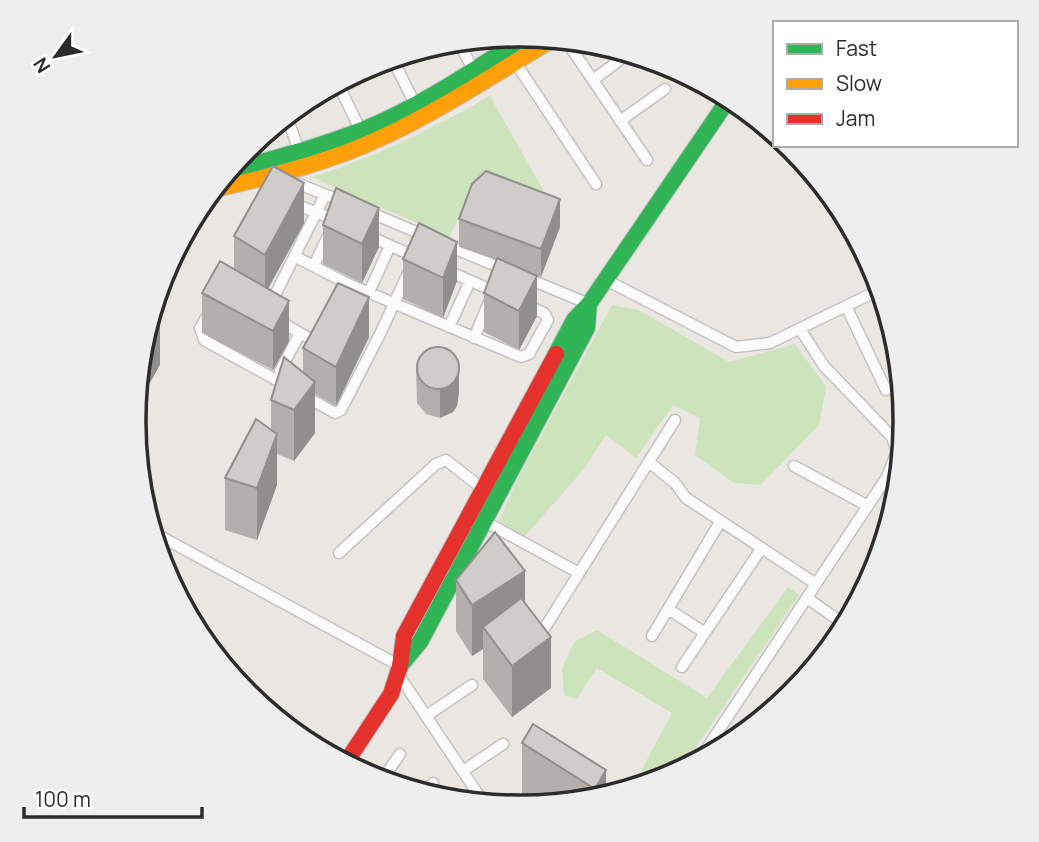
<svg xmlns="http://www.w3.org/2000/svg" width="1039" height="842" font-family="Manrope,sans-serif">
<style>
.green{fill:#cce3bc}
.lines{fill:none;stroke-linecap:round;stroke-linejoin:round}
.street-casing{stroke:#c3c2c3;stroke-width:13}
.fast-casing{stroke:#c3c2c3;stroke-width:18}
.slow-casing{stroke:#c3c2c3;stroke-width:18}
.jam-casing{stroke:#c3c2c3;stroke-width:18}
.street{stroke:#fcfbfb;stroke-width:10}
.fast{stroke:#30b455;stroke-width:16}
.slow{stroke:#ff9f0a;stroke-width:16}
.jam{stroke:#e5322d;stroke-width:16}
.wall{fill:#b2afad}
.shaded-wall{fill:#918f8d}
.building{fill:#cfccc9;stroke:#918f8d;stroke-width:2}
.rim{fill:none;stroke:#2c2c2c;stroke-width:3.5}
</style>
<rect width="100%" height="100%" fill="#eae6e2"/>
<path class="green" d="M490 96 544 192 478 183 449 237 312 177C379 156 429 130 490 96Z
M612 305 639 310 729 362 795 344 826 387 819 425 760 485 734 483 695 455 700 418 673 405 636 458 606 435 584 469 524 537 499 521 516 482Z
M788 587 799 595 682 768 667 778 634 784 672 713 597 668 576 699 564 695 562 668 575 641 597 630 707 698Z"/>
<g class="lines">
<defs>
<path id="street" d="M569 45 647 160
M461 47 474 71
M393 60 415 104
M515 62 596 184
M593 80 625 56
M339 86 361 131
M288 120 300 153
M620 121 665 89
M291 181 344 202
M292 203 339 221
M369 212 428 237
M369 236 418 258
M446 245 506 270
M296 257 346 283 521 357 529 354 548 320 544 313 526 305
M314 265 328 236
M446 270 498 293
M524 277 589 304
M606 280 736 347 770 343 879 290
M369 292 390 246
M270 305 325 195
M846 306 886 390
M209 313 200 328 204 340 289 387
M279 321 319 344
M449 327 470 281
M474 338 489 302
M280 371 300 333
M303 395 335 413 341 410 381 332 408 273
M649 462 675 483 686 498 816 584
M794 466 868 506
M484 521 579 573
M156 534 400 666
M339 553 436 464 446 460 483 489
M807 598 841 622
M668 609 705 633
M544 629 675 420
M652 636 720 522
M682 667 761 549
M398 674 482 800
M426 716 472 685
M703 754 887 477 897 451 892 437 824 366 800 329
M463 771 503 744
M382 780 400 754
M429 789 433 783"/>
<path id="fast" d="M232 170C283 156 334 143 381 122 433 98 479 67 526 36
M556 354 574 320 589 304 726 103
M400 666 420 642 587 328 589 304"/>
<path id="slow" d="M220 188C276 175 331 162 383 137 441 110 495 74 550 41"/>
<path id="jam" d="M347 761 391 694 400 666 404 636 556 354"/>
</defs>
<use href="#street" class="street-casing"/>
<use href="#fast" class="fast-casing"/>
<use href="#slow" class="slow-casing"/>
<use href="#jam" class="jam-casing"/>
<use href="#street" class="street"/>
<use href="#fast" class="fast"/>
<use href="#slow" class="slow"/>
<use href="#jam" class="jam"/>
</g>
<path class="wall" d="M459 219 560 227 541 277 527 272 537 316 519 350 484 332V293L496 260 459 247Z
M304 223 268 289 289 341 273 370 202 333V293L234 269V236Z
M323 225 379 247 362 283 323 264Z
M403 259 457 281 443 318 403 299Z
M369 337 336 406 315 394V433L294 461 277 454V485L257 540 225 530V478L271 430V400L303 372V348Z
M416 368 459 392 457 406 453 412 440 418 426 414 417 403Z
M456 580 525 602 551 688 512 717 483 679V649L472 656 456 631Z
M522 743 606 790 537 803 522 794Z"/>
<path class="shaded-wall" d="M304 183V223L265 294V255Z
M560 199V227L541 277V249Z
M379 208V247L362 283V244Z
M457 242V281L443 318V278Z
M537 276V316L519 350V311Z
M369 297V337L336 406V367Z
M289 301V341L273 370V331Z
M160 313V365L138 404 152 327Z
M459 364V392L457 406 453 412 440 418V390Z
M315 382V433L294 461V410Z
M277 434V485L257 540V488Z
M525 571V622L483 627V649L472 656V605Z
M551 637V688L512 717V666Z
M606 770V790L595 792V789Z"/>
<path class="building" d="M273 166 304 183 265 255 234 236Z
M486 171 560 199 541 249 459 219 472 184Z
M336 188 379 208 362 244 323 225Z
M419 223 457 242 443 278 403 259Z
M497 258 537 276 519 311 484 293Z
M220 261 289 301 273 331 202 293Z
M338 283 369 297 336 367 303 348Z
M155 311 160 313 152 327Z
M417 368a21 21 0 1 1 42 0a21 21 0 1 1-42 0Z
M284 357 315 382 294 410 271 400Z
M256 419 277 434 257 488 225 478Z
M495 532 525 571 472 605 456 580Z
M521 598 551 637 512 666 483 627Z
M533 724 606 770 595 789 522 743Z"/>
<path d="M0 0H1039V842H0ZM519 47H520A373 373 0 0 1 893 420V422A373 373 0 0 1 520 795H519A373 373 0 0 1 146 422V420A373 373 0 0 1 519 47Z" fill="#eee" fill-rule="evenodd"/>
<path class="rim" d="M519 47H520A373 373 0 0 1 893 420V422A373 373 0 0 1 520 795H519A373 373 0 0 1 146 422V420A373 373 0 0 1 519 47Z"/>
<rect x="773" y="21" width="245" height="126" fill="#ffffff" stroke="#ababab" stroke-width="2"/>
<rect x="787" y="44" width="35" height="10" fill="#30b455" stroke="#ababab" stroke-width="2"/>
<text x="836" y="56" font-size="21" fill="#2c2c2c">Fast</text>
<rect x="787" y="79" width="35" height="10" fill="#ff9f0a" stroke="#ababab" stroke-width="2"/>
<text x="836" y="91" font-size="21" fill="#2c2c2c">Slow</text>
<rect x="787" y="114" width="35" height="10" fill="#e5322d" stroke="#ababab" stroke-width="2"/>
<text x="836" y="126" font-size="21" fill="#2c2c2c">Jam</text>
<g transform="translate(56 56) rotate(237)" stroke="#ffffff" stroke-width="5" paint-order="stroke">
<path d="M0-5L12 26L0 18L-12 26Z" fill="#2c2c2c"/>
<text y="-10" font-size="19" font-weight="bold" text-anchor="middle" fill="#2c2c2c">N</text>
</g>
<path d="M24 807v10h178v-10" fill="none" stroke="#2c2c2c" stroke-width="3.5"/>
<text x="35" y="807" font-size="21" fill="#2c2c2c" stroke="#ffffff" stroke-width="5" paint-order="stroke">100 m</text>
</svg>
